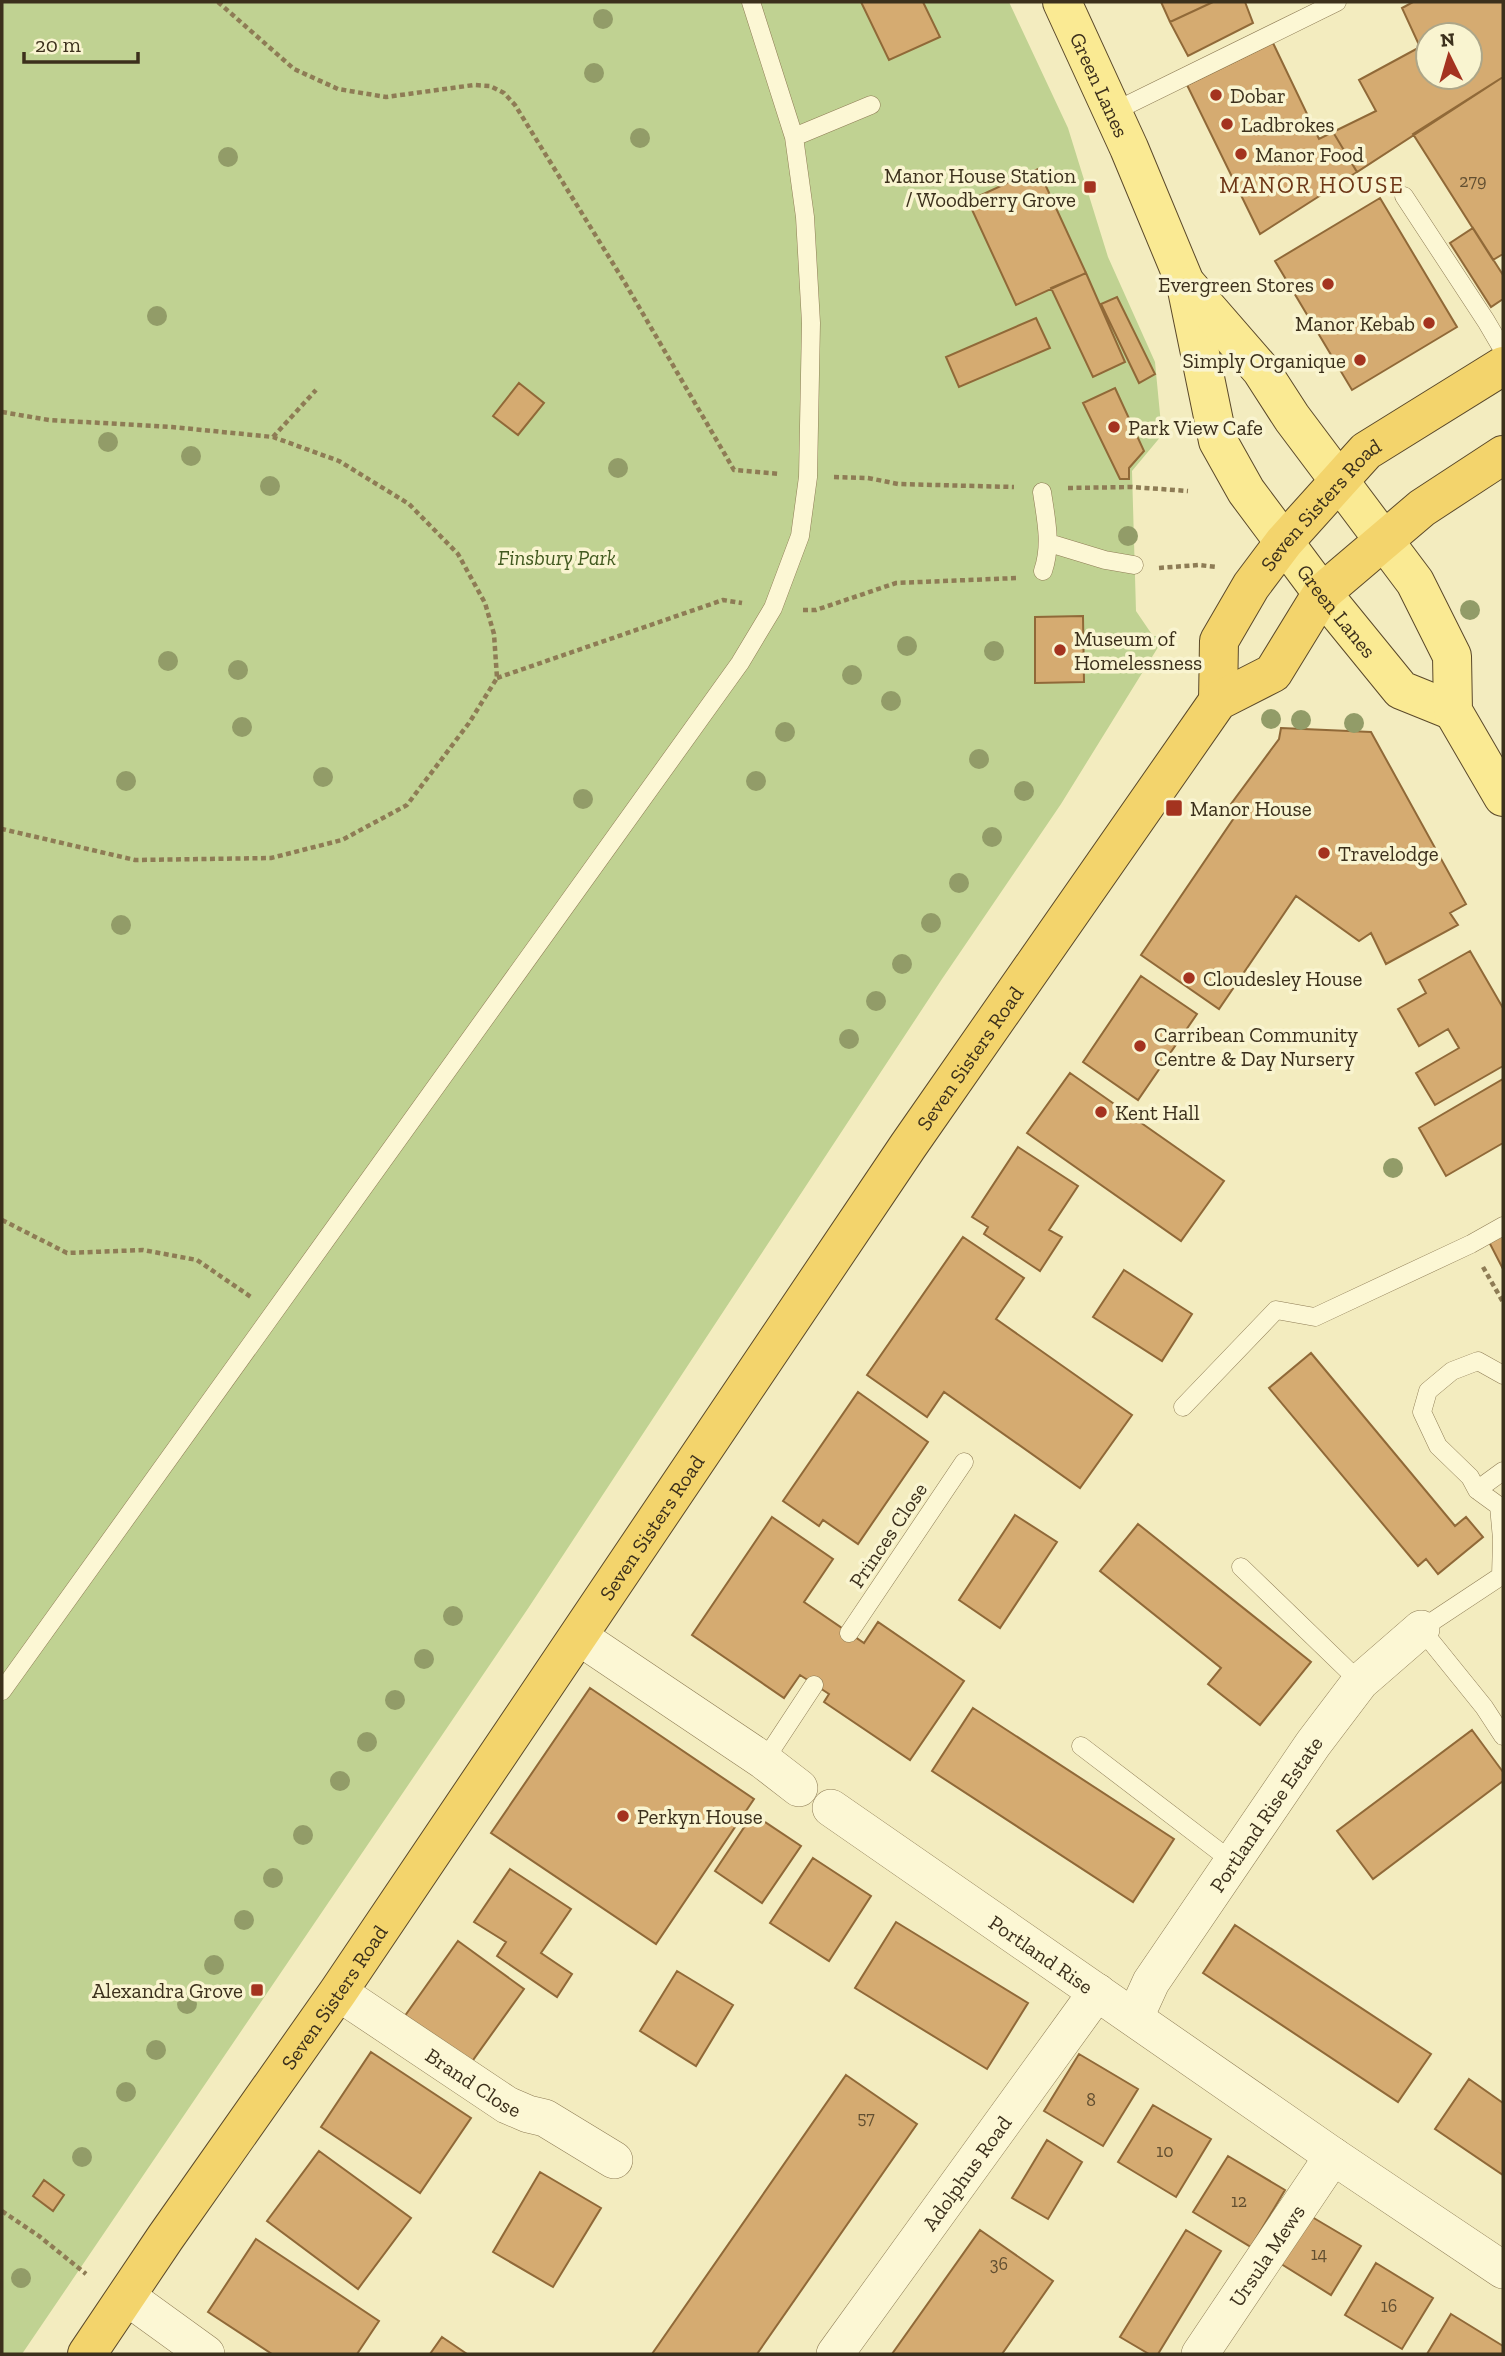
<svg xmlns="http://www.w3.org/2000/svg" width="1505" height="2356" font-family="'Zilla Slab',serif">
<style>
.green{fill:#c0d292}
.building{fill:#d5ab71;stroke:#906938;stroke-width:2;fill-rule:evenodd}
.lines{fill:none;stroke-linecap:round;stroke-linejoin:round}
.service-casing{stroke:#8e7c55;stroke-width:19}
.minor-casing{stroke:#8e7c55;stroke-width:38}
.primary-casing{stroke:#5b492a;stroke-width:40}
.trunk-casing{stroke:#5b492a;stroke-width:40}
.path{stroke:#8e7c55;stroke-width:4.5;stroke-dasharray:5 3.5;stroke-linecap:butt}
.service{stroke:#fcf7d4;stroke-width:18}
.minor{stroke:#fcf7d4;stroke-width:37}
.primary{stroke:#faea93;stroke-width:38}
.trunk{stroke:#f3d46c;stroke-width:38}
.tree{fill:#929c68}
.poi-dot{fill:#a4331f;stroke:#f9f4d0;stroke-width:2.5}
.labels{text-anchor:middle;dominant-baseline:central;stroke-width:7;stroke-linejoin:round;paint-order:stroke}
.number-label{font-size:18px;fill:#624f31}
.street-label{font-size:21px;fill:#3c301c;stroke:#f9f4d0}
.poi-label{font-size:21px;fill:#3c301c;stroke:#f9f4d0;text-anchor:start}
.park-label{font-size:21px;font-style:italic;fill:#425a20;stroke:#f9f4d0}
.neighbourhood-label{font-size:23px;letter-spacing:2px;fill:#6d3616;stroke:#f9f4d0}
</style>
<rect width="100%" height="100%" fill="#f3ecbf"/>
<path class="green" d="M2 2H1009L1068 128 1108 257 1155 362 1162 435 1132 471 1136 611 1153 636H1165L1061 804 942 979 529 1607 22 2354H2Z"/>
<path class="building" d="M861 2H923L940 37 889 60Z
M1161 2H1213L1170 22Z
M1213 2H1245L1253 23 1188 56 1170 22Z
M1413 2H1503V77L1357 172 1333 132 1376 111 1359 80 1420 47 1402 8ZM1428 35H1470V77H1428Z
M1273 43 1319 139 1333 132 1357 172 1260 234 1187 85Z
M1503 77V254L1493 260 1413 134Z
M1038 169 1086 273 1016 305 968 201Z
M1380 198 1457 327 1352 390 1275 261Z
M1473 228 1503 275V299L1491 307 1450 243Z
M1086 273 1125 362 1093 377 1051 288Z
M1117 297 1155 374 1139 383 1101 304Z
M1036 318 1050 348 959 387 946 357Z
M519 383 544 403 518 435 493 416Z
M1115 388 1144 451 1129 468V479H1120L1083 403Z
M1083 616 1084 682 1035 683V617Z
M1281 728 1371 732 1466 904 1450 913 1458 925 1386 964 1371 933 1359 941 1296 896 1219 1009 1141 955 1240 809 1231 804 1279 739Z
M1470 951 1503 1008V1066L1435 1105 1416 1073 1459 1048 1448 1029 1419 1046 1398 1009 1426 993 1419 980Z
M1141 976 1197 1014 1138 1100 1083 1062Z
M1070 1073 1224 1181 1181 1241 1027 1133Z
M1503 1079V1143L1446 1176 1419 1128Z
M1018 1147 1078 1186 1049 1230 1062 1237 1040 1271 984 1234 988 1227 972 1217Z
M1503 1232V1269L1488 1240Z
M963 1237 1024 1278 996 1319 1132 1415 1080 1488 944 1392 927 1417 867 1375Z
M1124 1270 1192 1314 1162 1361 1093 1317Z
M1311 1353 1455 1526 1466 1517 1483 1537 1438 1574 1426 1559 1418 1566 1269 1388Z
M858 1392 928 1442 858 1544 823 1520 819 1526 783 1501Z
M1015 1515 1057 1542 1000 1628 959 1600Z
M772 1517 833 1559 804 1602 864 1643 878 1622 964 1681 910 1760 824 1702 829 1694 800 1675 784 1698 692 1635Z
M1138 1524 1311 1662 1260 1725 1208 1684 1221 1668 1100 1571Z
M590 1688 754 1799 656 1944 491 1833Z
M973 1708 1174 1839 1133 1902 932 1771Z
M1472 1730 1503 1772V1781L1373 1879 1337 1831Z
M753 1814 801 1846 762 1903 715 1871Z
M813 1858 871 1896 829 1961 770 1923Z
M510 1869 571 1909 541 1953 572 1974 557 1997 497 1956 506 1942 474 1922Z
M896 1922 1028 2003 987 2069 855 1988Z
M1235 1925 1431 2054 1398 2102 1203 1973Z
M458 1941 524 1989 468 2067 402 2020Z
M677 1971 733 2005 696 2066 640 2031Z
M371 2052 471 2118 420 2193 321 2127Z
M1079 2054 1138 2089 1103 2146 1044 2111Z
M846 2075 917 2124 757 2354H652Z
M1469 2079 1503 2103V2175L1435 2129Z
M1153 2105 1211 2139 1176 2197 1118 2162Z
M1047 2140 1082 2162 1048 2219 1012 2198Z
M319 2151 411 2218 358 2289 267 2221Z
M1228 2156 1285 2190 1251 2247 1193 2212Z
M540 2172 601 2208 553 2287 493 2252Z
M44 2180 64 2195 53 2211 33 2196Z
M1307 2214 1361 2246 1331 2295 1278 2262Z
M980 2230 1053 2281 1002 2354H892Z
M1186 2230 1221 2251 1158 2354H1149L1120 2337Z
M256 2239 379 2321 357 2354H272L208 2312Z
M1376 2263 1433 2298 1402 2349 1345 2315Z
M1451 2314 1503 2346V2354H1427Z
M442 2337 467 2354H430Z"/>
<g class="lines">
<defs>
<path id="service" d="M1113 112 1337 2
M794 137 871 105
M1404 196 1486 321 1503 350
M1042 492C1046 519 1052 545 1043 571
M1049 543 1105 560 1134 565
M1503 1375 1478 1361 1452 1371 1428 1391 1422 1412 1438 1446 1470 1477 1477 1490 1499 1506 1502 1539 1501 1576 1421 1629 1484 1707 1503 1736
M1183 1407 1276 1310 1315 1317 1471 1244 1503 1226
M1477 1490 1503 1471
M1241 1567 1360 1682
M849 1633 964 1462
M2 1691 740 663 773 608 800 536 808 477 811 323 805 217 794 137 751 2
M1081 1746 1233 1862
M764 1761 814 1685"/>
<g id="minor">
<path d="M578 1636 764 1761 799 1788"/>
<path id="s1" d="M831 1808 1333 2156 1503 2270"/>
<path id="s2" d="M338 1992 507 2105 528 2114 545 2118 614 2160"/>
<path id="s3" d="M1135 2017 1151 1982 1313 1744 1360 1682 1421 1629"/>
<path d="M126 2296 206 2354"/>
<path id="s4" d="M835 2354 1097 1992"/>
<path id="s5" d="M1200 2354 1333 2156"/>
</g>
<g id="primary">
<path id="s6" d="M1062 2 1129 148 1186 285 1218 441 1246 491 1322 593 1401 690 1453 711"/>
<path d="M1188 286 1261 370 1292 418 1415 582 1452 656 1453 711 1503 797"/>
</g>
<g id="trunk">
<path id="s7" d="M1218 701 1219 641 1251 586 1284 542 1366 451 1503 366"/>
<path id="s8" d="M87 2354 165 2238 338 1992 908 1146 1218 701 1273 673 1322 593 1422 508 1503 455"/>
</g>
</defs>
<use href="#service" class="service-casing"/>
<use href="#minor" class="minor-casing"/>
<use href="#primary" class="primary-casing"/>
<use href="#trunk" class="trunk-casing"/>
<path class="path" d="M218 2 294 69 338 89 386 97 474 85 490 86 504 93 515 105 625 283 734 470 780 474
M2 412 49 420 172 427 273 437 339 461 409 504 458 554 485 603 494 634 497 678 469 723 407 805 342 840 271 858 135 860 2 829
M273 437 316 390
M834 477 868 478 898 484 1014 487
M1068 488 1132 487 1188 491
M1159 568 1198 565 1217 567
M803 610H816L896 583 1017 578
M497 678 723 600 742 603
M2 1220 67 1253 143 1250 197 1260 251 1297
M1483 1267 1503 1302
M2 2211 39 2236 86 2274"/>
<use href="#service" class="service"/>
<use href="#minor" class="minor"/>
<use href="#primary" class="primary"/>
<use href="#trunk" class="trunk"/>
</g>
<g class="tree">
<circle cx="603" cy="19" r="10"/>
<circle cx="594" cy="73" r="10"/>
<circle cx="640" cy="138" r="10"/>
<circle cx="228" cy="157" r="10"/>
<circle cx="157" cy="316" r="10"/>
<circle cx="108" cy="442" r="10"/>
<circle cx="191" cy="456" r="10"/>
<circle cx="618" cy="468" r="10"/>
<circle cx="270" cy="486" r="10"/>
<circle cx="1128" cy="536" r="10"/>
<circle cx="1470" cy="610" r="10"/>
<circle cx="907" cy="646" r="10"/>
<circle cx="994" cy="651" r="10"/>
<circle cx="168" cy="661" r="10"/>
<circle cx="238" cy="670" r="10"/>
<circle cx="852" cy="675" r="10"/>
<circle cx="891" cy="701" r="10"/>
<circle cx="1271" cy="719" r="10"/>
<circle cx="1301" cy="720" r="10"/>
<circle cx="1354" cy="723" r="10"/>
<circle cx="242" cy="727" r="10"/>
<circle cx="785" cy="732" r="10"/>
<circle cx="979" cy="759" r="10"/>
<circle cx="323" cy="777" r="10"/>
<circle cx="126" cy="781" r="10"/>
<circle cx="756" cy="781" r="10"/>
<circle cx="1024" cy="791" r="10"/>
<circle cx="583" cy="799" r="10"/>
<circle cx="992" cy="837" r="10"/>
<circle cx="959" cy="883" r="10"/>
<circle cx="931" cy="923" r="10"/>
<circle cx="121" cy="925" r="10"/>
<circle cx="902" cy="964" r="10"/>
<circle cx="876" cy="1001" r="10"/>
<circle cx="849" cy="1039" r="10"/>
<circle cx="1393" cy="1168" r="10"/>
<circle cx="453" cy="1616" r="10"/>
<circle cx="424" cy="1659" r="10"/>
<circle cx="395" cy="1700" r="10"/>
<circle cx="367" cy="1742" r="10"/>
<circle cx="340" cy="1781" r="10"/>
<circle cx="303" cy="1835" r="10"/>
<circle cx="273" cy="1878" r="10"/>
<circle cx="244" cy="1920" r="10"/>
<circle cx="214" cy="1965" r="10"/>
<circle cx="187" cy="2004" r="10"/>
<circle cx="156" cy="2050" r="10"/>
<circle cx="126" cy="2092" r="10"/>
<circle cx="82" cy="2157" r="10"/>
<circle cx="21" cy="2278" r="10"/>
</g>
<g class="poi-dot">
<circle cx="1216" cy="95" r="7"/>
<circle cx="1227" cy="124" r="7"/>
<circle cx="1241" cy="154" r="7"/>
<rect x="1083" y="180" width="14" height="14" rx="3.5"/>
<circle cx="1328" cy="284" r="7"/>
<circle cx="1429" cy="323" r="7"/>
<circle cx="1360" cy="360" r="7"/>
<circle cx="1114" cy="427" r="7"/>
<circle cx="1060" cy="650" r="7"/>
<rect x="1165" y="799" width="18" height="18" rx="3.5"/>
<circle cx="1324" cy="853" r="7"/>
<circle cx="1189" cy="978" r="7"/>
<circle cx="1140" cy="1046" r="7"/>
<circle cx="1101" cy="1112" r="7"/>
<circle cx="623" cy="1816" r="7"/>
<rect x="250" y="1983" width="14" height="14" rx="3.5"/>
</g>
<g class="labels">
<g class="number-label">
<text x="1473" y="181">279</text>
<text x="1091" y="2100">8</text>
<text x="866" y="2118">57</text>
<text x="1165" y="2151">10</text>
<text x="1239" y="2201">12</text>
<text x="1319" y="2254">14</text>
<text x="999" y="2264">36</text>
<text x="1389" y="2306">16</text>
</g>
<g class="street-label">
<text stroke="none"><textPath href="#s6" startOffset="91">Green Lanes</textPath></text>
<text stroke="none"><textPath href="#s7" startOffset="231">Seven Sisters Road</textPath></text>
<text stroke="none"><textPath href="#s6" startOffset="676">Green Lanes</textPath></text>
<text stroke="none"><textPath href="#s8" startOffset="1568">Seven Sisters Road</textPath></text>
<text stroke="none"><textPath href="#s8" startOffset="1001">Seven Sisters Road</textPath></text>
<text transform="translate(888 1535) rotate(-56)">Princes Close</text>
<text stroke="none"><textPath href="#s3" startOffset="242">Portland Rise Estate</textPath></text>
<text stroke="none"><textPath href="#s1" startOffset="256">Portland Rise</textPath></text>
<text stroke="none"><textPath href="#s8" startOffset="434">Seven Sisters Road</textPath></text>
<text stroke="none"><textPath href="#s2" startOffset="163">Brand Close</textPath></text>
<text stroke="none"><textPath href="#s4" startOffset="224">Adolphus Road</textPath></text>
<text stroke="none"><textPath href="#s5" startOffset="119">Ursula Mews</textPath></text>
</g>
<g class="poi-label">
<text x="1230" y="95">Dobar</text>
<text x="1241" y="124">Ladbrokes</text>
<text x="1255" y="154">Manor Food</text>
<text x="1076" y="175" text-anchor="end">Manor House Station<tspan x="1076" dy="24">/ Woodberry Grove</tspan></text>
<text x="1314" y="284" text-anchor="end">Evergreen Stores</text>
<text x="1415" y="323" text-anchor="end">Manor Kebab</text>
<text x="1346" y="360" text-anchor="end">Simply Organique</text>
<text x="1128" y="427">Park View Cafe</text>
<text x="1074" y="638">Museum of<tspan x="1074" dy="24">Homelessness</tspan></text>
<text x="1190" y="808">Manor House</text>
<text x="1338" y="853">Travelodge</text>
<text x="1203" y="978">Cloudesley House</text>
<text x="1154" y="1034">Carribean Community<tspan x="1154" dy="24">Centre &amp; Day Nursery</tspan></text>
<text x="1115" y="1112">Kent Hall</text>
<text x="637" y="1816">Perkyn House</text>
<text x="243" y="1990" text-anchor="end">Alexandra Grove</text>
</g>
<g class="park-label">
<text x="557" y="557">Finsbury Park</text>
</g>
<g class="neighbourhood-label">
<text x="1312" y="185">MANOR HOUSE</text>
</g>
</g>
<rect width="1505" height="2356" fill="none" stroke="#3c301c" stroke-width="7"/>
<g transform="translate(1449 56) rotate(355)"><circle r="33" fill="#f9f4d0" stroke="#ada688" stroke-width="2"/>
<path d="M0-5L12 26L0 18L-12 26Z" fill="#a4331f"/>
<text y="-10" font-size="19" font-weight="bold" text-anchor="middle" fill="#3c301c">N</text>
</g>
<path d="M24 52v10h114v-10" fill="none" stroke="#3c301c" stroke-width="3.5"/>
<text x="35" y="52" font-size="21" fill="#3c301c" stroke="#f9f4d0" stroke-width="5" paint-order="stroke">20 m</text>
</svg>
